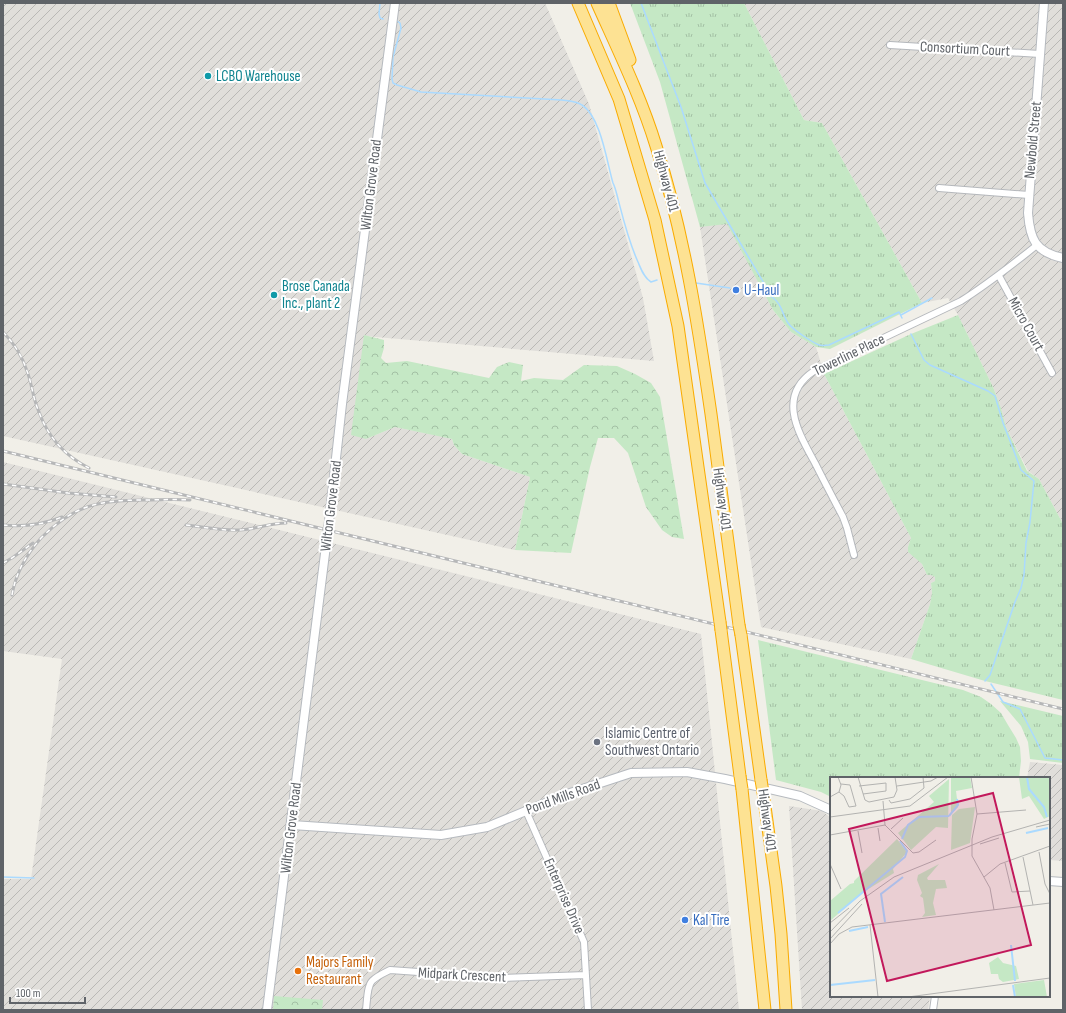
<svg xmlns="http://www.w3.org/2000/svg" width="1066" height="1013" font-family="'Sofia Sans Condensed',sans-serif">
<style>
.industrial{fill:url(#industrial-furrows)}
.grass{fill:url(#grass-tufts)}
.forest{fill:url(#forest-crowns)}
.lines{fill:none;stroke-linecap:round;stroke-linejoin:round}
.stream{stroke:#aadaff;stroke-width:1.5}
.street-casing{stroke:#b5b8bc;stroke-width:8}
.secondary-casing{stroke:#b6babf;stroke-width:10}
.highway-casing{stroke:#f9ab00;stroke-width:13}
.street{stroke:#fff;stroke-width:6}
.secondary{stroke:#fff;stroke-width:8}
.highway{stroke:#fde293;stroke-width:11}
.rail-casing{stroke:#b6b7b8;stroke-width:3}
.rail{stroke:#fff;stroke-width:1.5;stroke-dasharray:4.5;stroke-linecap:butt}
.highway-bridge-casing{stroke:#f9ab00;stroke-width:13;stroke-linecap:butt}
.highway-bridge{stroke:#fde293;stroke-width:11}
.culture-dot{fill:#0f9aa8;stroke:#fff;stroke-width:1.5}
.shop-dot{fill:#3f7fe0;stroke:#fff;stroke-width:1.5}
.worship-dot{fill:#6b7280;stroke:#fff;stroke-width:1.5}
.food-dot{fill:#e8710a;stroke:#fff;stroke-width:1.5}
.labels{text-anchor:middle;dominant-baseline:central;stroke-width:4;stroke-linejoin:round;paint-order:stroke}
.street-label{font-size:15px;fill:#5f6368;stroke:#fff}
.culture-label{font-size:15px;fill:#0d838f;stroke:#fff;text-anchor:start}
.shop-label{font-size:15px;fill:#366cbe;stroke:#fff;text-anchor:start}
.worship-label{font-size:15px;fill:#5b616d;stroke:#fff;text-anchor:start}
.food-label{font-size:15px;fill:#c56008;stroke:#fff;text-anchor:start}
.inset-river{fill:none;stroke:#aadaff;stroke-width:2}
.inset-road{fill:none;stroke:#b3b3b1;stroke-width:1}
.view{fill:#c2185b;fill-opacity:0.15;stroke:#c2185b;stroke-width:2}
.inset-edge{fill:none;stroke:#5f6368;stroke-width:2}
</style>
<defs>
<pattern id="industrial-furrows" width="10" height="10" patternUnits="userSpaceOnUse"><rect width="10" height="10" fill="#e0deda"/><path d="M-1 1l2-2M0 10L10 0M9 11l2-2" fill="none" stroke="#b9b8b5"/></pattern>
<pattern id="grass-tufts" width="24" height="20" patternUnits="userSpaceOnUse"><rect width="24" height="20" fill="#c5e8c5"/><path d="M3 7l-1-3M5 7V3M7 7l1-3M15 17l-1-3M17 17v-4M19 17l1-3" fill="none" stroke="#a3c0a4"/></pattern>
<pattern id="forest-crowns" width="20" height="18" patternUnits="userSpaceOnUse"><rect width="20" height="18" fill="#c5e8c5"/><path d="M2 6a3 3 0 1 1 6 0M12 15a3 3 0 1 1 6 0" fill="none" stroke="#a3c0a4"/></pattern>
</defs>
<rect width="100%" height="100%" fill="#f1efe8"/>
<path class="industrial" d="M3 3H545L589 104 643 298 654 361 364 336 366 439 395 427 440 436 452 439 454 445 462 454 530 477 515 550 3 436Z
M744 3H1063V524L1039 479 1028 471 1006 427 1001 408 993 387 958 315 948 298 922 303 822 123 804 120Z
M727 223 773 310 791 332 816 347 824 374 911 538 908 547 922 564 927 575H931L935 577V581L931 583 932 593 930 604 911 659 761 627 700 227Z
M3 462 701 634 739 1010H3V879H31L62 659 3 651Z
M1030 762 1063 765V861L1049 860V778H1027Z
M789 806 822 811 831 818V996H930L928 1010H802Z"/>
<path class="grass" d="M630 3H744L804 120 822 123 922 303 830 349 816 347 791 332 773 310 727 224 700 227 660 82Z
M958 315 993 387 1001 408 1006 427 1027 471 1039 479 1063 524V700L985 681 911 659 930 604 932 593 931 583 935 581V577L931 575H927L922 564 908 552V547L911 538 824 374 911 334Z
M758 640 963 690 981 697 991 704 1001 713 1008 725 1016 738 1020 747 1021 761 1019 778H831V797L821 792 776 780Z
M1000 701 1063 716V763L1030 759 1028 742 1021 726Z"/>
<path class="forest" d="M364 335 384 340V348L381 358 386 363 407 361 489 378 497 367 509 362 523 365 521 381 534 378 563 380 584 365 617 366 635 374 651 383 660 397 684 539 672 537 662 530 646 507 628 453 614 438H598L590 467 571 553 515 550 530 477 462 454 454 445 452 439 395 427 366 439 351 435Z
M274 996 323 1000 322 1010H273Z"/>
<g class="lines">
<path class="stream" d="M380 3 379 14 380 18 383 19
M641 3 681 107 705 183 772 297C782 304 782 314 788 323 793 330 812 342 819 345 822 346 826 345 829 345L899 312 902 318
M397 21 400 23 401 28 393 57 392 79 393 83 397 85 421 92 562 100C569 101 576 101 582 105 601 117 607 163 613 183 615 187 616 191 617 195 623 218 628 240 638 262 641 269 644 278 651 282L657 280
M696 283 730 288
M901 315 932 298
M911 334 924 360 930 365 988 391 995 396 1003 423 1012 446 1021 470 1034 481 1030 522 1026 543 1024 575 1021 588 1015 602 990 675 985 681
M991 684 1003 702 1020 709 1045 758 1063 760
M3 877 34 878"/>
<defs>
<path id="street" d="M890 45 1040 54
M939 188 1029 195
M999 276 1052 373
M854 555 847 528 843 517C834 500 825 483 816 465 800 435 775 397 814 371L961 301C988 284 1012 265 1037 245
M526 811 584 942 588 1010
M366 1010C367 1002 367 986 372 981 377 976 384 973 390 970L503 978 586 975
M933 1010 935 996"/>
<path id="secondary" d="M1044 3 1028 213C1030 239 1035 252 1063 258
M292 825 441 835 487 827 567 794 631 773 687 772 725 779 800 796 831 810
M1049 881 1063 882
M267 1010 328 530 342 404 395 3"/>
<path id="highway" d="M578 3 619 99 655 220 678 326 720 622
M597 3C618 50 641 97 656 146 684 233 698 324 711 414 720 484 730 554 739 625
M609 3 630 60
M721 630 740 776
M741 635 761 780
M742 789 765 1010
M763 792 776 886 781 934 786 1010"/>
</defs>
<use href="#street" class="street-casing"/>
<use href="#secondary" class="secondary-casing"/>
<use href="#highway" class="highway-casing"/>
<use href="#street" class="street"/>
<use href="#secondary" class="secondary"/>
<use href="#highway" class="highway"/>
<defs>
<path id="rail" d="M3 332C14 343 22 356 27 371 32 384 33 399 39 412 48 437 65 456 89 468
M3 451 1063 709
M3 484 68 493 116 497
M3 525C24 527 42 525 62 517
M186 525C204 527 222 531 240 530 256 529 270 523 286 523
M3 563 12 558 33 543
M12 595C16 572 26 555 41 538 74 505 99 500 144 500 159 500 174 499 190 500"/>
</defs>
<use href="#rail" class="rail-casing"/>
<use href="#rail" class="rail"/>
<defs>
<path id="highway-bridge" d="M720 622 721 630
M739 625 741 635
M740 776 742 789
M761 780 763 792"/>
</defs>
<use href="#highway-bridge" class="highway-bridge-casing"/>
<use href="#highway-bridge" class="highway-bridge"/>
</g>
<g class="culture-dot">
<circle cx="208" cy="76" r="4"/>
<circle cx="274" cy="295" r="4"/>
</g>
<g class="shop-dot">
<circle cx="736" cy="290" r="4"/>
<circle cx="685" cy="920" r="4"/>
</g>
<circle class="worship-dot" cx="597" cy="742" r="4"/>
<circle class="food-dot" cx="298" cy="971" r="4"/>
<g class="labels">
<g class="street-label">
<text transform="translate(965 49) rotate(3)">Consortium Court</text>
<text transform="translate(1033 140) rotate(-85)">Newbold Street</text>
<text transform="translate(666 181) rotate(75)">Highway 401</text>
<text transform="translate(371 185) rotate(-83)">Wilton Grove Road</text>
<text transform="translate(1026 324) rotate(61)">Micro Court</text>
<text transform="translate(849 355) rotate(-26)">Towerline Place</text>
<text transform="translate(722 499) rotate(82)">Highway 401</text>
<text transform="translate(331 506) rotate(-83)">Wilton Grove Road</text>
<text transform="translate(563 797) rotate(-20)">Pond Mills Road</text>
<text transform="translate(767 820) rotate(82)">Highway 401</text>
<text transform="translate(291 828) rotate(-83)">Wilton Grove Road</text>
<text transform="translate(564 896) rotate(66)">Enterprise Drive</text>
<text transform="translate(462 975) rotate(3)">Midpark Crescent</text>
</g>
<g class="culture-label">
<text x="216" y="76">LCBO Warehouse</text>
<text x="282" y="286">Brose Canada<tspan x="282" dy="17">Inc., plant 2</tspan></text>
</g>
<g class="shop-label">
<text x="744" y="290">U-Haul</text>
<text x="693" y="920">Kal Tire</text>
</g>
<g class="worship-label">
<text x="605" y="733">Islamic Centre of<tspan x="605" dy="17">Southwest Ontario</tspan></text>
</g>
<g class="food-label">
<text x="306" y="962">Majors Family<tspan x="306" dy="17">Restaurant</tspan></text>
</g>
</g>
<g transform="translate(830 777)">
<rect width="220" height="220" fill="#f1efe8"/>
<path d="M121 0H140L142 11 126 14 128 30 121 37ZM189 0H220V39L214 42 199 19 192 22ZM119 2 118 51 106 50 81 73 68 56 104 25 99 19ZM145 30 140 66 121 73 122 38 129 32ZM67 62 77 75 63 92 64 96 32 116 0 144V124L20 107 24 106V104Z" fill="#c5e8c5"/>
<path d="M109 87 97 101 98 103H115L117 111 106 112 103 126 106 138 92 140 95 136 93 121 90 119 92 116 87 103 88 98ZM168 180 173 186 186 189 189 202 173 205 169 202 168 197H161L159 186ZM214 203 217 220H186L184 207Z" fill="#c5e8c5"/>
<path class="inset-river" d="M197 0 199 12 214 30 217 40M119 39 128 28 127 22M196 56 218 51M72 62 78 48 89 40 119 39M8 136 75 80 77 74 70 64M55 145 51 117 73 100M19 154 38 150M181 168 185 204M0 208 45 203M183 208 185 220"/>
<path class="inset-road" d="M28 0 35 23 39 25 64 20 67 13 65 0M141 0 147 37 142 62V79L160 111 164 133M29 9 56 6V14L33 17M67 9 101 4 108 0M9 15 14 19 19 30 26 29 20 8 11 7M0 20 9 15 11 8 8 0M59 23 61 26 80 22 94 11 93 0M53 24 55 48M147 37 196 33M0 40 80 29 118 0M55 48 83 76 89 75 106 63M206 50 220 47M48 51 50 64M61 52 73 41M28 54 32 76M0 58 55 48M150 67 169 61M209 75 215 107 220 117M193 80 203 128M175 86 182 115 200 114M0 87 11 112M154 100 170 87 220 69M0 146 19 131M40 148 48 220M0 155 30 124 64 100 162 60 220 43M0 162 32 127M0 167 9 157 22 150 220 126M78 220 220 201"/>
<path class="view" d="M163 16 201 168 57 204 19 52Z"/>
<rect width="220" height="220" class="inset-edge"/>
</g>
<rect width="1066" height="1013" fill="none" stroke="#5f6368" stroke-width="8"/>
<path d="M10 997v6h75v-6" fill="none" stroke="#5f6368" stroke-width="2"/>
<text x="16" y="997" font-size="12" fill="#5f6368" stroke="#ffffff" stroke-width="3" paint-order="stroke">100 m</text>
</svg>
